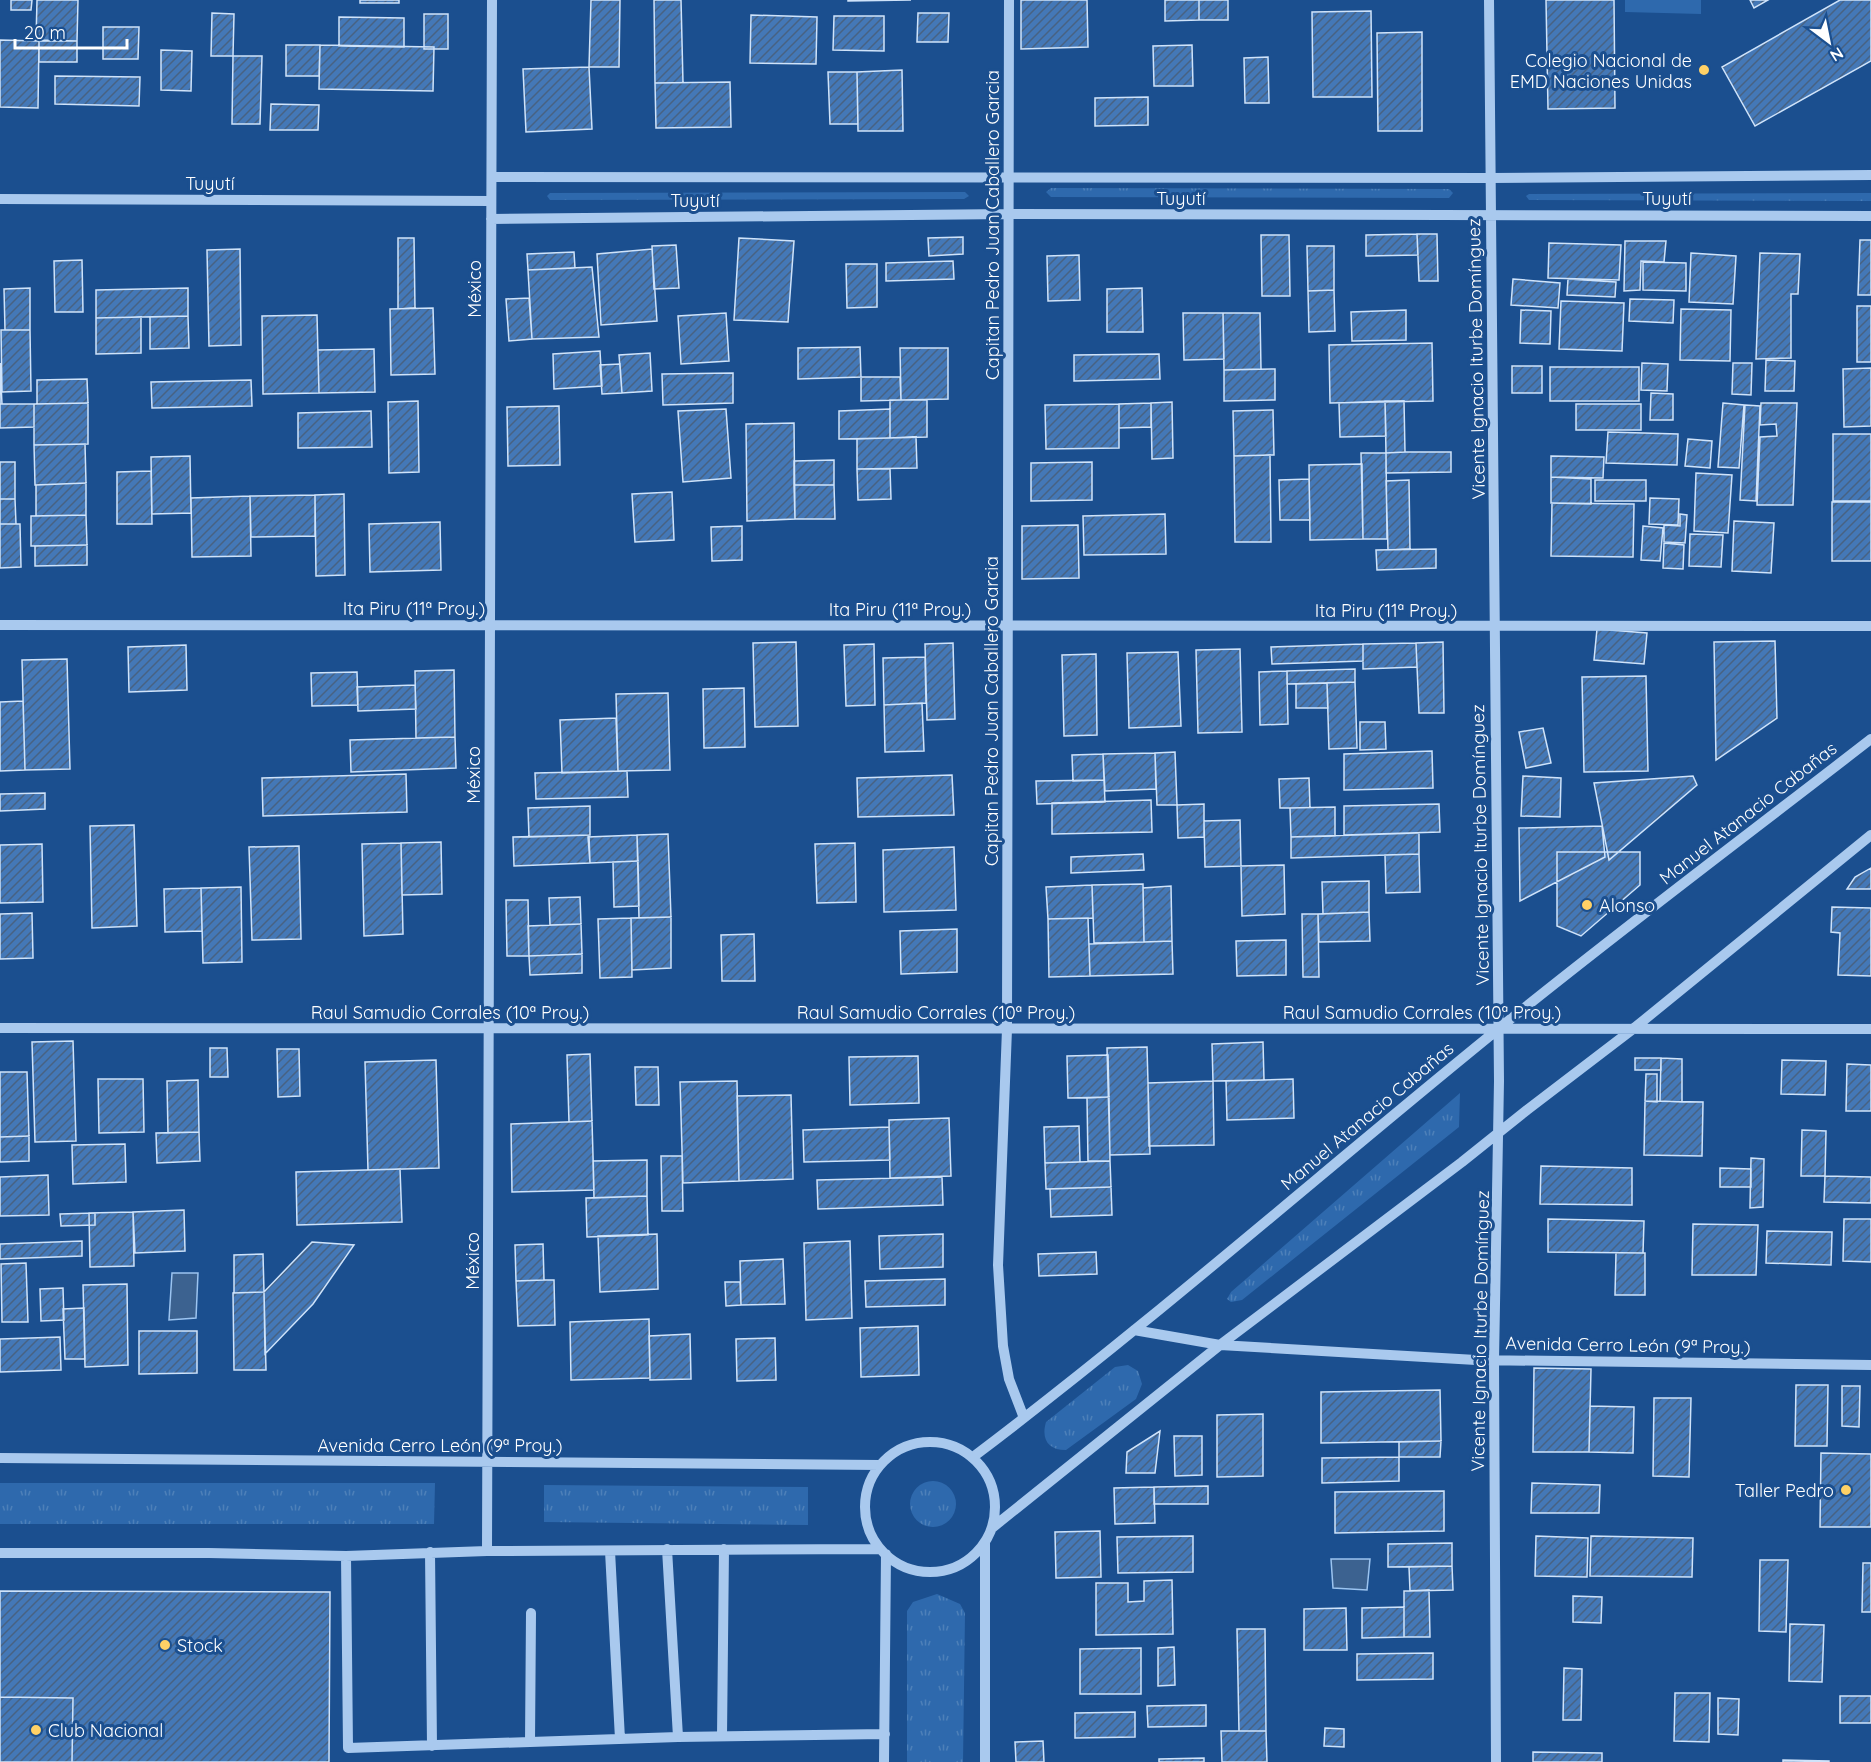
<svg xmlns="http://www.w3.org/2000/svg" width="1871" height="1762" font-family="Quicksand,sans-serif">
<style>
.grass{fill:url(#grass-tufts)}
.pitch{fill:#2e69ad}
.water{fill:#3c6290;stroke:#9cc4f0;stroke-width:1.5}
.building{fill:url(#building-hatch);stroke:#cfe3fa;stroke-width:1.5}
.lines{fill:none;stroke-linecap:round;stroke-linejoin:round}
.minor{stroke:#a9c9ee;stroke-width:10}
.poi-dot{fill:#ffd166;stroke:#1b4f8f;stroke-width:2}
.labels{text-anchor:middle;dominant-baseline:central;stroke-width:6;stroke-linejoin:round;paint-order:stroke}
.poi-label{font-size:18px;fill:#fff;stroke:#1b4f8f;text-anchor:start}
.street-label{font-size:18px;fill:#fff;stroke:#1b4f8f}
</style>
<defs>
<pattern id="grass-tufts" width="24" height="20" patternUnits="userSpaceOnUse" patternTransform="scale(1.5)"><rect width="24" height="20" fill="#2e69ad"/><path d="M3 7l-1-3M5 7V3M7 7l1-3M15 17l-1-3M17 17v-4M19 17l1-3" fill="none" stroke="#4d80b9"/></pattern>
<pattern id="building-hatch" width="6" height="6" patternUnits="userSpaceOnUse" patternTransform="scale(1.5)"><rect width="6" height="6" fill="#4478b7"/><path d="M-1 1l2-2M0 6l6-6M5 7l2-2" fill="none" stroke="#486282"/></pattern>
</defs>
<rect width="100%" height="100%" fill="#1b4f8f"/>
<path class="grass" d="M1051 188 1449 189 1453 193 1449 198 1051 197 1046 192Z
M965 192 969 196 964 199 550 200 547 196 550 193Z
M1871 193V201L1529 200 1526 196 1529 194Z
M1460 1093 1459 1127 1242 1300 1231 1302 1227 1299 1231 1292Z
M1128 1365 1138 1371 1142 1384 1136 1399 1066 1450C1048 1450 1041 1439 1046 1422L1115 1367Z
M910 1504a23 23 0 1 1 46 0a23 23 0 1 1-46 0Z
M0 1483H435L434 1524H0Z
M544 1485 808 1487V1525L544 1522Z
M937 1594 960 1604 965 1613 963 1762H907V1611L913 1602Z"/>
<path class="pitch" d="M1625 0H1701V14L1625 12Z"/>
<path class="water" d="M172 1273H198L196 1318 169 1320Z
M1331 1559H1370L1367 1590 1333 1588Z"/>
<path class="building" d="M11 0H32L31 10H11Z
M37 0H78L77 41 36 40Z
M360 0H399V3H360Z
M591 0H620L619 67H589Z
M654 0H681L683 83H655Z
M848 0H911L848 1Z
M1021 0H1087L1088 47 1021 49Z
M1165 0H1199V20L1165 21Z
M1199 0H1228V20H1199Z
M1546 0H1614L1615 108 1548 109Z
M1750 0H1768L1754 8Z
M1840 0H1871V61L1755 126 1722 67Z
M1371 11 1372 97H1313L1312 12Z
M212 13 234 14 233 56H211Z
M918 13H949L948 42H917Z
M424 14H448V49H424Z
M751 15 817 17 816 64 750 63Z
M834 16H884V51L833 50Z
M339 17 404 18V47L339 46Z
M103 27H139L138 59H103Z
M1422 32V131H1378L1377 33Z
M0 40 39 41 38 108 0 107Z
M39 41H77V62H39Z
M286 45H320L319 76H286Z
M320 45 434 47 433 91 319 89Z
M1192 45 1193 86H1154L1153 46Z
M161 50 192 51 191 91 161 90Z
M233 56H262L260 124H232Z
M1268 57 1269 103H1245L1244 58Z
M589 67 592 129 526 132 523 69Z
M902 70 903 131H858L857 72Z
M828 72H857L858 124H830Z
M55 76 140 77 139 106 55 104Z
M730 82 731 127 656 128 655 83Z
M1148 97V125L1095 126V98Z
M271 104 319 105 318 130H270Z
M1417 234 1418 255 1366 256V235Z
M1417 234H1437L1438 281H1419Z
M1261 235H1289L1290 296H1262Z
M963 237V254L929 256 928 238Z
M398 238H414L415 308 398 309Z
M739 238 794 241 788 322 734 320Z
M1860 240H1871V295H1858Z
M1625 241H1666L1664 262 1641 261 1640 290 1624 291Z
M1549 243 1621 245 1619 280 1548 278Z
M676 245 679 288 654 289 652 246Z
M1307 246H1334V290L1308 291Z
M240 249 241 345 209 346 207 250Z
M652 249 657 321 601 325 597 254Z
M574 252 575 268 528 270 527 254Z
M1691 253 1736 256 1733 304 1689 302Z
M1760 253 1800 254 1798 294H1791V358L1756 359Z
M1079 255 1080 300 1048 301 1047 256Z
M82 260 83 312H55L54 261Z
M953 261 954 279 886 281V263Z
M1643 262 1686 263V291L1643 290Z
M846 264H877V307L847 308Z
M592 267 599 337 532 339 528 270Z
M1513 279 1560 283 1558 308 1511 305Z
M1568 279 1616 282 1615 297 1567 295Z
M30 288V330H5L4 289Z
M188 288V316L96 318V290Z
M1142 288 1143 332H1107V289Z
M1334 290 1335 331 1309 332 1308 291Z
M529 298 532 339 509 341 506 299Z
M1630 299 1674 300 1673 323 1629 321Z
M1561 301 1624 303 1622 351 1559 349Z
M1857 306H1871V362H1857Z
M433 308 435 374 391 375 390 309Z
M1681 309 1731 310 1730 361 1680 360Z
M1406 310V340L1352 341 1351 312Z
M1521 310 1551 311 1550 344 1520 343Z
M726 313 729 361 681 364 678 316Z
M1183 313H1223L1224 359 1184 360Z
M1223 313H1260L1261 369 1224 370Z
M317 315 319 393 263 394 262 316Z
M188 316 189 348 150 349V317Z
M141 317V353L96 354V318Z
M1 330H30L31 391 2 392Z
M1432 343 1433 401 1330 403 1329 345Z
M860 347 861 377 798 379V348Z
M900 348H948V399L901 400Z
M374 349 375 392 319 393 318 350Z
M600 351 602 386 554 389 553 354Z
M650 353 652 391 622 393 619 355Z
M1159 354 1160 379 1074 381V355Z
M1766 360 1795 361 1794 391H1765Z
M0 363 2 404H0Z
M1642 363 1668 364 1667 391 1641 390Z
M1733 363H1752L1751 395 1732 394Z
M620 364 622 393 602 394 600 365Z
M1512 366H1542V393H1512Z
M1550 367H1639V401H1550Z
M1871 368V426L1844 427 1843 369Z
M1275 369V400L1224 401V370Z
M733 373V403L663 405 662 374Z
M861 377H900L901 400 861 401Z
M87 379 88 403 37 404V380Z
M251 380 252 406 152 408 151 382Z
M1651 393 1673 394V420H1650Z
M890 400H927V437L890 438Z
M418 401 419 472 389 473 388 402Z
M1385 401 1386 436 1340 437 1339 403Z
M1385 401H1404L1405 452 1386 453Z
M1172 402 1173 458 1152 459 1151 403Z
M88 403V444L34 445V404Z
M1151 403V427L1119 428V404Z
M1723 403 1744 405 1739 468 1718 467Z
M1761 403H1797L1793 505H1757L1760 437 1777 436 1776 424 1760 425Z
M0 404H34V427L0 428Z
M1119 404V448L1046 449 1045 405Z
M1576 404H1641V430H1576Z
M1745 405 1760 406 1756 501 1740 500Z
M559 406 560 465 508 466 507 407Z
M726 409 731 478 683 482 678 411Z
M890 409V438L839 439V411Z
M1273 410 1274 455 1234 456 1233 411Z
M371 411 372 447 298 448V413Z
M794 423 795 519 747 521 746 424Z
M1608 432 1678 434 1677 465 1606 463Z
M1833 434H1871V501H1833Z
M916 437 917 468 857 469V439Z
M1688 439 1712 441 1710 468 1685 466Z
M85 444 86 483 35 485 34 445Z
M1405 452H1451V472L1386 473V453Z
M1361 453H1386L1387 539H1363Z
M1270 455 1271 542H1235L1234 456Z
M190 456 191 513 152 514 151 457Z
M1551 456 1604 457 1603 478 1551 477Z
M834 460V485H794V461Z
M0 462H15V499H0Z
M1092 462V500L1031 501V463Z
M1362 464 1363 539 1310 540 1309 465Z
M857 469H890L891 499 858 500Z
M151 471 152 524H117V472Z
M1696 473 1732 475 1728 533 1694 531Z
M1551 477 1591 479V504L1551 503Z
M1309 479 1310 520H1280L1279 480Z
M1409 480 1410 549 1388 550 1386 481Z
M1595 480H1646V501H1595Z
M86 483V515L36 516V485Z
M794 485H834L835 519H795Z
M672 492 674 540 635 542 632 494Z
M344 494 345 575 316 576 315 495Z
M315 495V536L251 537 250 496Z
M250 496 251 556 192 557 191 498Z
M1650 498 1679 499 1678 525 1649 524Z
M0 499H15L16 524H0Z
M1832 502H1871V561H1832Z
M1552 503 1634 504 1633 557 1551 556Z
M1165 514 1166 554 1084 555 1083 516Z
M1680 514 1687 515 1685 543 1664 542V525L1680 526Z
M86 515 87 545 31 546V516Z
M1734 521 1774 523 1771 573 1732 571Z
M440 522 441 570 370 572 369 524Z
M0 524H20L21 567 0 568Z
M1078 525 1079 578 1022 579V526Z
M742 526V560L712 561 711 527Z
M1643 526 1663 528 1660 561 1641 560Z
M1690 534 1723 535 1721 567 1689 566Z
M1664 543 1684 545 1683 569 1663 568Z
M87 545V565L35 566V546Z
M1436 549V568L1377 570 1376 550Z
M1597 629 1647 633 1644 664 1594 660Z
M1775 641 1777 718 1716 760 1714 642Z
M796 642 798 726 755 727 753 643Z
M1443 642 1444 713H1419L1416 643Z
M953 643 955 719 927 720 925 644Z
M1416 643 1417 667 1363 669V644Z
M874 644 875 705 846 706 844 645Z
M1363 644V661L1272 664 1271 647Z
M186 645 187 690 129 692 128 647Z
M1240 649 1242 732 1198 733 1196 650Z
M1178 652 1181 726 1129 728 1127 653Z
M1096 654 1097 735 1064 736 1062 655Z
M925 657 926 703 884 705 883 658Z
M67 659 70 769 25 770 22 660Z
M1355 669V682L1287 684V671Z
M454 670 455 737 416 738 415 671Z
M1287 671 1288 724 1260 725 1259 672Z
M357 672 358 705 312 706 311 673Z
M1646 676 1648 771 1584 772 1582 677Z
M1355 682 1357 748 1329 749 1327 683Z
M1327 683 1328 708H1296V684Z
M415 685 416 709 358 711 357 687Z
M744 688 745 747 704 748 703 689Z
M668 693 670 770 618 771 616 694Z
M23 701 25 770 0 771V702Z
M922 703 924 751 885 752 884 705Z
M616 718 618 771 562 773 560 720Z
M1360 722H1385L1386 749 1360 750Z
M1543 728 1551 763 1526 768 1519 732Z
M455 737 456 768 351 772 350 740Z
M1432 751 1433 788 1344 790V754Z
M1175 752 1177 805H1157L1155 753Z
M1155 753 1156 789 1105 791 1103 754Z
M1103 754 1104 780 1073 781 1072 755Z
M627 771 628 797 536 799 535 773Z
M406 774 407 812 263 816 262 778Z
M952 775 954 815 858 817 857 778Z
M1523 776 1561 778 1560 817 1521 816Z
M1693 776 1697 785 1609 860 1594 783Z
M1309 778 1310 808H1280L1279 779Z
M1104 780 1105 802 1037 804 1036 781Z
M45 793V809L0 811V794Z
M1151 800 1152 832 1052 834V803Z
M1204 804V837L1178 838 1177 805Z
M1439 804 1440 832 1344 835V806Z
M590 806V835L529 837 528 808Z
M1335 807V836L1291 837 1290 808Z
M1240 820 1241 866 1205 867 1204 821Z
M134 825 137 926 92 928 90 826Z
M1602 826 1605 857 1520 901 1519 828Z
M1419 833V854L1291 858V837Z
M668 834 671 917 639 918 637 835Z
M589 835 590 863 514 866 513 837Z
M637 835 638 861 590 863 588 837Z
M441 842 442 894 402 895 401 843Z
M401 843 403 934 364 936 362 844Z
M855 843 856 902 817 903 815 844Z
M42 844 43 902 0 903V845Z
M299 846 301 939 252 940 249 847Z
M954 847 956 910 884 912 883 850Z
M1557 852H1640V885L1581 936 1557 926Z
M1143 854 1144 870 1071 873V857Z
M1419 854 1420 892 1386 893 1385 855Z
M638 861 639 906 614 907 613 862Z
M1284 865 1285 914 1242 916 1241 866Z
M1871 868V889H1847L1855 877Z
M1369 881V912L1323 914 1322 882Z
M1143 884 1144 942 1094 943 1092 885Z
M1092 885 1093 918 1048 919 1046 887Z
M1171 886 1172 941 1144 942 1143 888Z
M241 887 242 962 203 963 201 888Z
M201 888 202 931 165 932 164 889Z
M580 897 581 924 550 925 549 898Z
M506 900H528L529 956H507Z
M1832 907 1871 908V976L1838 975 1840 933 1831 932Z
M1369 912 1370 941 1319 942 1318 914Z
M32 913 33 958 0 959V914Z
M1302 914H1318L1319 977H1303Z
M671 917V968L632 970 631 918Z
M631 918 632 977 600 978 598 919Z
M1088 918 1090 976 1049 977 1048 919Z
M581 924 582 954 529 956 528 926Z
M957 929V972L901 974 900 931Z
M754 934 755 981H722L721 935Z
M1286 940V975L1237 976 1236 941Z
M1172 941 1173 974 1090 976 1089 944Z
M582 954V973L530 975 529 956Z
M73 1041 76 1141 35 1142 32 1042Z
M1263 1042 1264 1080 1213 1081 1212 1044Z
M1147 1047 1150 1154 1110 1155 1107 1048Z
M210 1048H227L228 1077H210Z
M277 1049H299L300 1096 278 1097Z
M590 1054 592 1121 569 1122 567 1055Z
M1108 1055 1109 1097 1068 1098 1067 1056Z
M918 1056 919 1103 850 1105 849 1057Z
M1635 1058H1661V1070H1635Z
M1661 1058 1682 1059V1102L1660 1101Z
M436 1060 439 1168 368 1170 365 1062Z
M1782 1060 1826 1061 1825 1095 1781 1094Z
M1847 1064 1871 1065V1111H1846Z
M635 1067H658L659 1105H636Z
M0 1072H27L29 1136 0 1137Z
M1646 1074H1657V1102L1645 1101Z
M98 1079H143L144 1132 99 1133Z
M1293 1079 1294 1118 1227 1120 1226 1081Z
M198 1080 199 1132 168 1133 167 1081Z
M737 1081 739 1181 683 1183 680 1082Z
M1213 1081 1214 1145 1149 1146 1148 1083Z
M791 1095 793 1179 739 1181 737 1096Z
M1109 1097 1110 1161H1088L1087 1098Z
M1645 1101 1703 1102 1702 1156 1644 1155Z
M949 1118 951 1176 890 1178 889 1120Z
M592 1121 594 1190 512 1192 511 1124Z
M1079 1126 1080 1162 1045 1163 1044 1127Z
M889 1127 890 1160 804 1162 803 1130Z
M1802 1130 1826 1131 1825 1176H1801Z
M199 1132 200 1161 157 1163 156 1133Z
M29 1136V1161L0 1162V1137Z
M125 1144 126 1182 73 1184 72 1145Z
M661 1156H682L683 1211H662Z
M1751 1158 1764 1159 1763 1207 1750 1208Z
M647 1160V1196L594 1198 593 1161Z
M1110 1161 1111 1187 1046 1189 1045 1163Z
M1541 1166 1632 1168V1205L1540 1204Z
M1720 1168 1751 1169V1187H1720Z
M400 1169 402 1222 297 1225 296 1172Z
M48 1175 49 1215 0 1216V1177Z
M1825 1176 1871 1177V1203L1824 1202Z
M942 1177 943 1205 818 1209 817 1180Z
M1111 1187 1112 1215 1051 1217 1050 1189Z
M647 1196 648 1235 587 1237 586 1198Z
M184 1210 185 1251 135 1253 133 1212Z
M133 1212 134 1266 90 1267 89 1213Z
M95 1213V1225L61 1226 60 1214Z
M1548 1219 1644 1221 1643 1253 1548 1252Z
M1844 1219H1871V1262L1843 1261Z
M1693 1224 1758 1225 1756 1275H1692Z
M1767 1231 1832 1232 1831 1265 1766 1263Z
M657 1234 658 1289 600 1292 598 1236Z
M943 1234V1267L880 1269 879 1236Z
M82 1241V1256L0 1259V1244Z
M850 1241 852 1318 806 1320 804 1243Z
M312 1242 354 1245 313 1304 265 1354 264 1292Z
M543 1244 544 1280 516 1281 515 1245Z
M1096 1252 1097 1274 1039 1276 1038 1254Z
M1616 1253H1645V1295H1615Z
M263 1254 264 1292 234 1293V1255Z
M783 1259 785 1304 741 1305 740 1261Z
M26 1263 28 1322H2L1 1264Z
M945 1279V1305L866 1307 865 1281Z
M544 1280H554L555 1325 518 1326 516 1281Z
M725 1282H740L741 1305 726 1306Z
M127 1284 128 1365 85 1367 83 1285Z
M63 1288 64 1320 41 1321 40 1289Z
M264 1292 266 1370H234L233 1293Z
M84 1308 85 1359H65L63 1309Z
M649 1319 650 1378 571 1380 570 1322Z
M918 1326 919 1375 861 1377 860 1328Z
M139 1331H197V1373L139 1374Z
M690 1334 691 1379 650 1380 649 1336Z
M60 1337 61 1370 0 1372V1339Z
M775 1338 776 1380 737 1381 736 1339Z
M1534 1368 1591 1369 1589 1452H1533Z
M1796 1385H1828L1827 1446H1795Z
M1842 1386H1860L1859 1427 1842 1426Z
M1440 1390 1441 1441 1321 1443V1392Z
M1654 1398H1691L1689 1477 1653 1476Z
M1590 1406 1634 1407 1633 1453 1589 1452Z
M1263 1414V1476L1217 1477V1415Z
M1160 1431 1155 1473H1126L1127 1452Z
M1174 1436H1202V1475L1175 1476Z
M1441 1441 1440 1457H1399V1442Z
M1821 1453 1871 1454V1527H1820Z
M1399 1457V1481L1322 1483V1458Z
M1532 1483 1600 1485 1599 1513H1531Z
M1208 1486V1504H1154V1487Z
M1154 1487 1155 1523 1115 1524 1114 1488Z
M1444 1491V1531L1335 1533V1492Z
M1100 1531 1101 1577 1056 1578 1055 1532Z
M1193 1536V1572L1118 1573 1117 1537Z
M1536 1536 1588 1538 1587 1577 1535 1576Z
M1591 1536 1693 1538 1692 1577 1590 1576Z
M1452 1543V1566L1388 1567V1544Z
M1760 1560H1788L1786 1632 1759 1631Z
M1863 1563H1871V1612H1862Z
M1452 1566 1453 1590 1410 1591 1409 1567Z
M1172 1580 1173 1634 1096 1635V1583H1128V1602L1144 1601V1581Z
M1429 1590 1430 1637H1404V1591Z
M0 1591 330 1592 329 1762H72L73 1698 0 1697Z
M1573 1596 1602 1597 1601 1623 1573 1622Z
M1404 1607V1637L1362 1638V1608Z
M1346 1608 1347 1650H1304V1609Z
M1790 1624 1824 1625 1822 1682 1789 1681Z
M1237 1629H1265L1266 1731H1239Z
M1174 1647 1175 1685 1158 1686V1648Z
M1141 1648V1694H1080V1649Z
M1433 1653V1679L1357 1680V1654Z
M1564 1668 1582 1669 1581 1720H1563Z
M1675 1693H1710L1709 1742 1674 1741Z
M1840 1696H1871V1723H1840Z
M0 1697 73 1698 72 1762H0Z
M1718 1698 1739 1699 1738 1735 1718 1734Z
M1206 1705V1726L1148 1727 1147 1706Z
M1135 1712V1737L1075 1738V1713Z
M1325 1728 1344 1729V1747L1324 1746Z
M1221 1731H1266L1267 1762H1222Z
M1043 1741 1044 1762H1016L1015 1742Z
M1533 1752 1602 1753V1762H1533Z
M1204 1758V1762H1159V1759Z
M1783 1760 1829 1761V1762H1783Z"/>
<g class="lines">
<path class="minor" d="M1009 0 1007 1029 998 1265 1003 1346 1009 1379 1024 1418
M1489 0 1499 1081 1494 1360 1496 1762
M492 177 1491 178 1871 175
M0 199 491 201
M491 219 1009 214 1871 216
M0 625 1871 626
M0 1028 1871 1029
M1134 1330 1220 1345 1476 1360 1871 1365
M865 1507a65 65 0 1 1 130 0a65 65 0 1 1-130 0Z
M973 1457C1153 1321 1322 1172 1497 1030 1620 930 1746 836 1871 739
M0 1458 880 1465
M992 1528 1220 1345 1462 1162 1527 1110 1633 1029 1871 835
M667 1549 678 1737
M487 1551 492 0
M610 1551 620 1739
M430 1552 432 1746
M0 1553H209L346 1556 487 1551 880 1549
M346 1556 348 1748 678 1737 885 1734
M722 1736 724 1549
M530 1742 531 1613
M884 1762 886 1554
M985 1762V1543"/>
</g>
<g class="poi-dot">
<circle cx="1704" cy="70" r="6"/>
<circle cx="1587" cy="905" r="6"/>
<circle cx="1846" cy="1490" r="6"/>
<circle cx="165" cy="1645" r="6"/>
<circle cx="36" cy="1730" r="6"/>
</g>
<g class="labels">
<g class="poi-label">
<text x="1692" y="60" text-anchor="end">Colegio Nacional de<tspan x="1692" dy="21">EMD Naciones Unidas</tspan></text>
<text x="1599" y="905">Alonso</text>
<text x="1834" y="1490" text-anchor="end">Taller Pedro</text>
<text x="177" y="1645">Stock</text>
<text x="48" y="1730">Club Nacional</text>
</g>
<g class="street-label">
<text x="210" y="183">Tuyutí</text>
<text x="1181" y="198">Tuyutí</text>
<text x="1667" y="198">Tuyutí</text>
<text x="695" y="200">Tuyutí</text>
<text transform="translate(992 225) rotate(-90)">Capitan Pedro Juan Caballero Garcia</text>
<text transform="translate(474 289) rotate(-90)">México</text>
<text transform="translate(1476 359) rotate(-91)">Vicente Ignacio Iturbe Domínguez</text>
<text x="414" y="608">Ita Piru (11ª Proy.)</text>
<text x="900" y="609">Ita Piru (11ª Proy.)</text>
<text x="1386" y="610">Ita Piru (11ª Proy.)</text>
<text transform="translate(991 711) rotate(-90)">Capitan Pedro Juan Caballero Garcia</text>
<text transform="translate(473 775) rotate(-90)">México</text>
<text transform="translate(1748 813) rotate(-38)">Manuel Atanacio Cabañas</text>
<text transform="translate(1480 845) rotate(-91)">Vicente Ignacio Iturbe Domínguez</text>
<text x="450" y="1012">Raul Samudio Corrales (10ª Proy.)</text>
<text x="936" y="1012">Raul Samudio Corrales (10ª Proy.)</text>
<text x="1422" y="1012">Raul Samudio Corrales (10ª Proy.)</text>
<text transform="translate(1367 1116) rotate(-40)">Manuel Atanacio Cabañas</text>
<text transform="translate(472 1261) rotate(-90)">México</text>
<text transform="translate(1480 1331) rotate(-89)">Vicente Ignacio Iturbe Domínguez</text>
<text transform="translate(1628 1345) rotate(1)">Avenida Cerro León (9ª Proy.)</text>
<text x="440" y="1445">Avenida Cerro León (9ª Proy.)</text>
</g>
</g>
<g transform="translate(1829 42) rotate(148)" stroke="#1b4f8f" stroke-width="4.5" paint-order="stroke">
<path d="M0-4.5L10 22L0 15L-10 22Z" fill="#ffffff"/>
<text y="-9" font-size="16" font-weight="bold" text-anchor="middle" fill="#ffffff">N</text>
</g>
<path d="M15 39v9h112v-9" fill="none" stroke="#ffffff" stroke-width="3"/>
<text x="24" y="39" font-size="18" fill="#ffffff" stroke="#1b4f8f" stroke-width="4.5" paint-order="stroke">20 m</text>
</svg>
